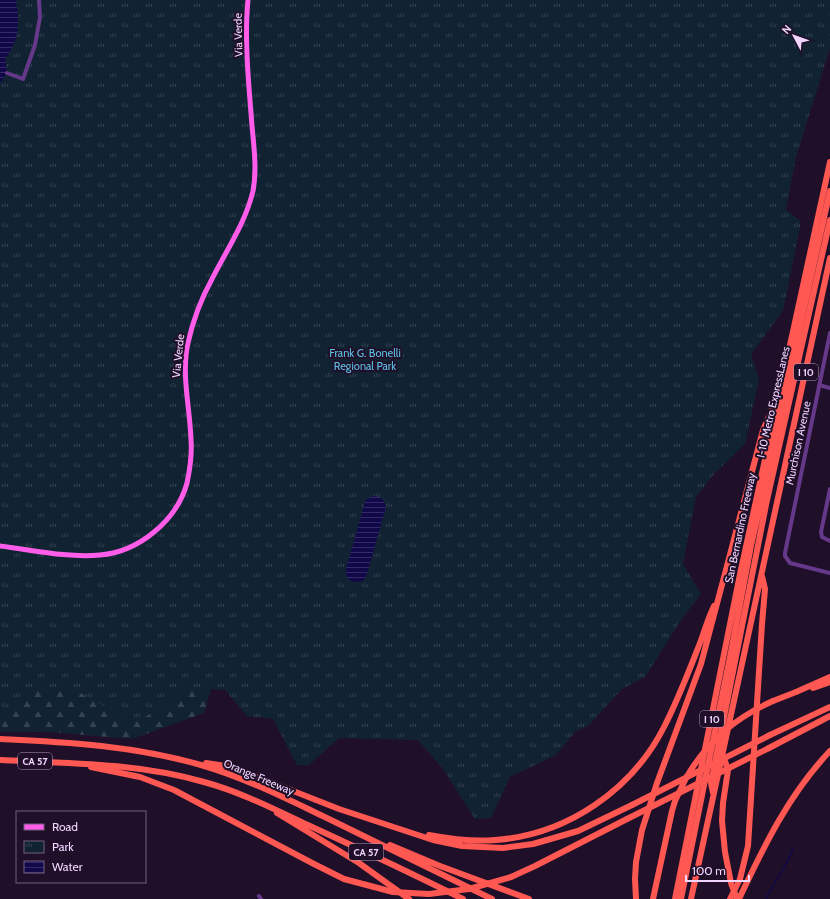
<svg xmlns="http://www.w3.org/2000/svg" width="830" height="899" font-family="Cabin,sans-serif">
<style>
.forest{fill:url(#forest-firs)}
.park{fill:url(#park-tufts)}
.water{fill:url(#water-rules)}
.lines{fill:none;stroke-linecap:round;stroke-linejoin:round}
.stream{stroke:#110849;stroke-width:1.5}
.minor{stroke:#65388a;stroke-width:4}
.major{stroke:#ff5de9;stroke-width:5}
.highway{stroke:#ff5751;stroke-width:6}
.highway-bridge{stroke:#ff5751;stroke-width:6}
.labels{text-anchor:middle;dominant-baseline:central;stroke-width:4;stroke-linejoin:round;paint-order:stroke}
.shield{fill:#200f29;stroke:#b29abf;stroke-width:1}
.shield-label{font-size:10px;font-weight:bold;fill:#f0d6ff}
.street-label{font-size:11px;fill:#f0d6ff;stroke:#200f29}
.park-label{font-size:11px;fill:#5cc2e6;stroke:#200f29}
</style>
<defs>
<pattern id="forest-firs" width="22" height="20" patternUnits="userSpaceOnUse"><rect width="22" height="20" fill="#112333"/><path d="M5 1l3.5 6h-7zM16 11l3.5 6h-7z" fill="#344252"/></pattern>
<pattern id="park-tufts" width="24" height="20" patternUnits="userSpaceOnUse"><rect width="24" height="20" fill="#112333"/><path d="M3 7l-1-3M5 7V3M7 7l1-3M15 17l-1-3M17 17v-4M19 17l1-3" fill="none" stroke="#344252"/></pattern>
<pattern id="water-rules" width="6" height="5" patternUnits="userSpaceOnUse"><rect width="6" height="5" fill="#110849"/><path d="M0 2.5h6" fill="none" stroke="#342b64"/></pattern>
</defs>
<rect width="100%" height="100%" fill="#200f29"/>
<path class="forest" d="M0 553 229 627 204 713 132 739 50 732H0Z"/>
<path class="park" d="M0 0H830V48L796 157 786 209 801 222 783 311 751 354 759 380 745 444 714 474 696 497 683 564 701 594 681 620 645 677 622 689 588 726 576 731 556 755 510 777 491 818 475 819 443 769 418 740 339 738 309 765H297L273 719 247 716 225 690 203 688 189 690 135 723 75 690 38 691 9 707H0Z"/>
<path class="water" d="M0 0H16C16 6 18 11 18 16 18 36 16 43 5 59L7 73 0 83Z
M373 496C380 496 385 500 386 507L367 574 363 581 355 582C348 581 346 576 346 569L365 502 367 499Z"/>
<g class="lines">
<path class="stream" d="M766 899C773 881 788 867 793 848"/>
<path class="minor" d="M7 73 23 79 35 45 40 17 39 0
M830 333 785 553V556L790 563 830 573
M819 385 830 388
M830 489 821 532 822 537 830 541
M259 896 261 899"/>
<path class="major" d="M0 546C33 550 67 558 100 555 139 552 177 520 187 483 190 469 192 453 191 440 190 407 181 375 188 343 193 320 201 299 212 279 227 249 245 224 253 191 257 170 254 147 252 126 249 85 244 41 248 0"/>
<path class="highway" d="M813 688 830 682
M773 701 796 692 830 677
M770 735 830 707
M0 739C68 742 135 746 201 765 246 778 289 800 331 820 385 846 438 873 492 899
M769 748 830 716
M723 755 728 770 723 803 722 821 725 852 731 883 737 899
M0 760C68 763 138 763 204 782 241 792 276 810 310 826 362 850 413 874 463 899
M206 763 232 767 339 809 433 840 462 846 503 848 533 844 578 831 632 805
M91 767 140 777 174 790 314 864 344 879
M713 793 711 783 767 500 830 220
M277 813 359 863 409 899
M429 835C450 839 473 842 495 840 567 835 632 790 664 727 678 700 689 671 700 643 705 630 708 618 714 606
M390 845 440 866 529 899
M511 877 535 866 627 819
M740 879 748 846 762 624 765 589 762 576
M636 899 635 879 636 862 642 830 657 783 701 664 763 430 773 408
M653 899 672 811 675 801 687 776
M675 899 740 574 830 162
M681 899 730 657 751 546 830 191
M691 899 830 258
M739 899C764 846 789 794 830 751"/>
<path class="highway-bridge" d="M689 773C710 739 737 717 773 701
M632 805 770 735
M627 819 769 748
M344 879 393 892 429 894 469 889 511 877
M730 899 740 879"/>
</g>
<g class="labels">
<g class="shield">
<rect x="794" y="364" width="24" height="16" rx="3"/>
<rect x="700" y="711" width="24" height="16" rx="3"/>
<rect x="18" y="753" width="34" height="16" rx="3"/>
<rect x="349" y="844" width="34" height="16" rx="3"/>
</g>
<g class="shield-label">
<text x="806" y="372">I 10</text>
<text x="712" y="719">I 10</text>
<text x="35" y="761">CA 57</text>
<text x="366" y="852">CA 57</text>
</g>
<g class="street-label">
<text transform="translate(238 35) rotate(-91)">Via Verde</text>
<text transform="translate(178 356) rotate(-84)">Via Verde</text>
<text transform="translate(773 402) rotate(-77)">I-10 Metro ExpressLanes</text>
<text transform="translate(798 443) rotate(-78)">Murchison Avenue</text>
<text transform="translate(740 528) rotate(-78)">San Bernardino Freeway</text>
<text transform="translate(259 777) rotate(23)">Orange Freeway</text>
</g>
<g class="park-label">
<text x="365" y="353">Frank G. Bonelli<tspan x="365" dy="13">Regional Park</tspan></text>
</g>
</g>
<rect x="16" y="811" width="130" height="72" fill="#200f29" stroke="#735f7f"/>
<rect x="24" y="824" width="20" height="6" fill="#ff5de9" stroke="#735f7f"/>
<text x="52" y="831" font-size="12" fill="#f0d6ff">Road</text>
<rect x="24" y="841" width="20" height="12" fill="url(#park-tufts)" stroke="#735f7f"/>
<text x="52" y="851" font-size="12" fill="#f0d6ff">Park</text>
<rect x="24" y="861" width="20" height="12" fill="url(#water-rules)" stroke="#735f7f"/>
<text x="52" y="871" font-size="12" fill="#f0d6ff">Water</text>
<g transform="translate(794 36) rotate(311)" stroke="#200f29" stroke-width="3" paint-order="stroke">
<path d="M0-3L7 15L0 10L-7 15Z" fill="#f0d6ff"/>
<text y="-6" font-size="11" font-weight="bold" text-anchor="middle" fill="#f0d6ff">N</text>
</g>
<path d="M686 875v6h63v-6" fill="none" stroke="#f0d6ff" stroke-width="2"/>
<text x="692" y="875" font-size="12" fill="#f0d6ff" stroke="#200f29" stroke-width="3" paint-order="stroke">100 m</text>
</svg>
